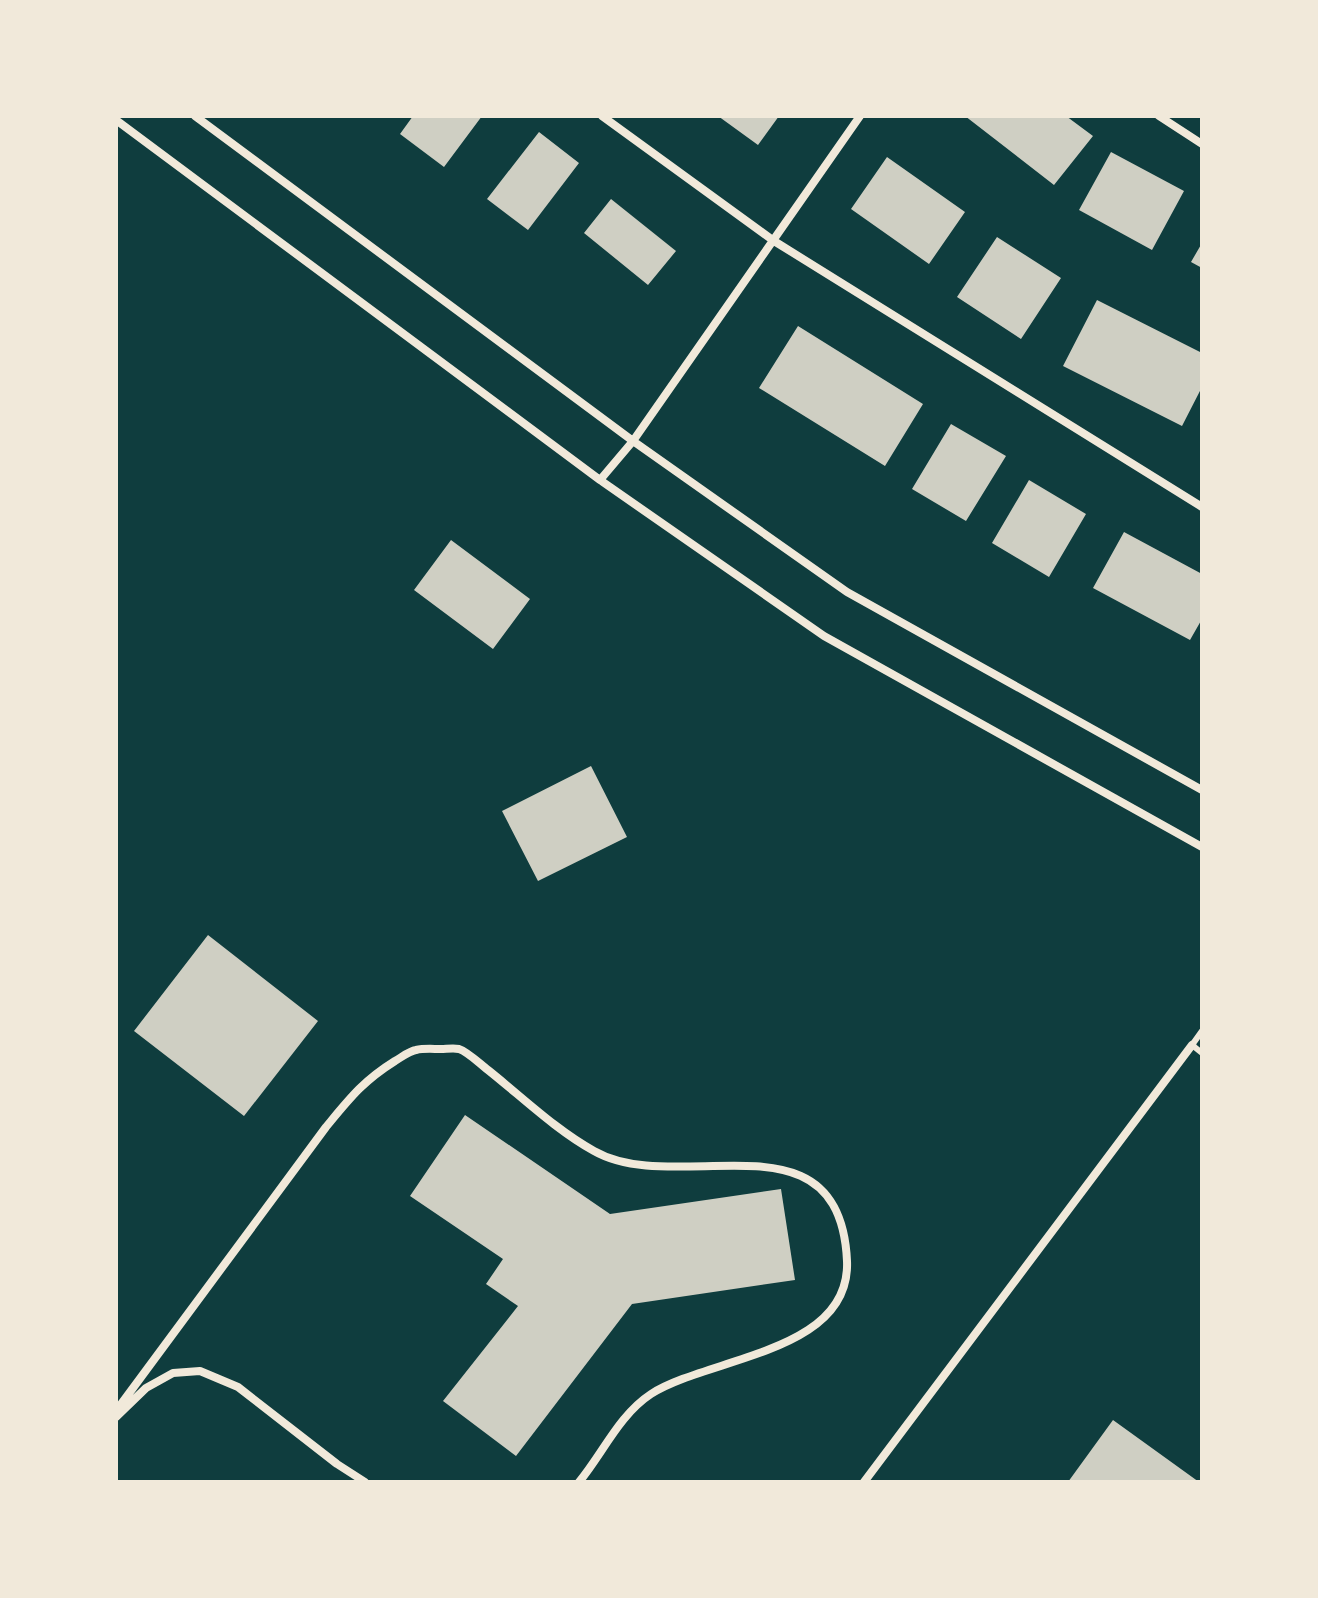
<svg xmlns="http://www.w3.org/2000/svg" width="1318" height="1598" font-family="'Source Sans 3',sans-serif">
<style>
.building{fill:#cfcfc3}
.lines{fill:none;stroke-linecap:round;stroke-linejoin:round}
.service{stroke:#f1e9da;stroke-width:6}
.minor{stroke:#f1e9da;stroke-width:8}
</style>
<rect width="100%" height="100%" fill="#0f3d3e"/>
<path class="building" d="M413 116H482L444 167 400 134Z
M718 116H779L758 145Z
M965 116H1066L1093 136 1054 185Z
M539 132 579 163 528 230 487 199Z
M1111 152 1184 191 1152 250 1079 210Z
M887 157 965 212 929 264 851 209Z
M611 199 676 251 648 285 584 233Z
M997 237 1061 278 1021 339 957 297Z
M1202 243V268L1191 262Z
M1097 300 1202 353V387L1182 426 1063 366Z
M798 326 923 404 885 466 759 388Z
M951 424 1006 456 966 521 912 489Z
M1029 480 1086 514 1049 577 992 543Z
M1124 532 1202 574V619L1190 640 1093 588Z
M451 540 530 599 493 649 414 590Z
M591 766 627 837 538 881 502 811Z
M208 935 318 1021 244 1116 134 1031Z
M465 1115 610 1214 781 1189 795 1280 632 1304 516 1456 443 1401 518 1306 486 1284 503 1259 410 1196Z
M1113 1420 1199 1482H1068Z"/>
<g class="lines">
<path class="service" d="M1202 1031 1192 1045 1202 1053"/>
<path class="minor" d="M195 116 633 441 847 592 1202 790
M602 116 774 241 1202 507
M1159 116 1202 144
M116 120 600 480 824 636 1202 847
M600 480 633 441 860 116
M116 1411 326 1127C350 1098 363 1081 395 1061 402 1057 409 1051 416 1050 424 1048 433 1049 441 1049 446 1049 454 1048 459 1049 468 1052 480 1064 488 1070 522 1097 556 1130 594 1151 678 1199 840 1106 847 1261 851 1353 709 1357 651 1394 619 1415 603 1453 579 1482
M116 1417 146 1388 173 1373 200 1371 238 1387 337 1464 365 1482
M864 1482 1192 1045"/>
</g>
<rect width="1318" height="1598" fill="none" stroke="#f1e9da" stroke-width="236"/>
</svg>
